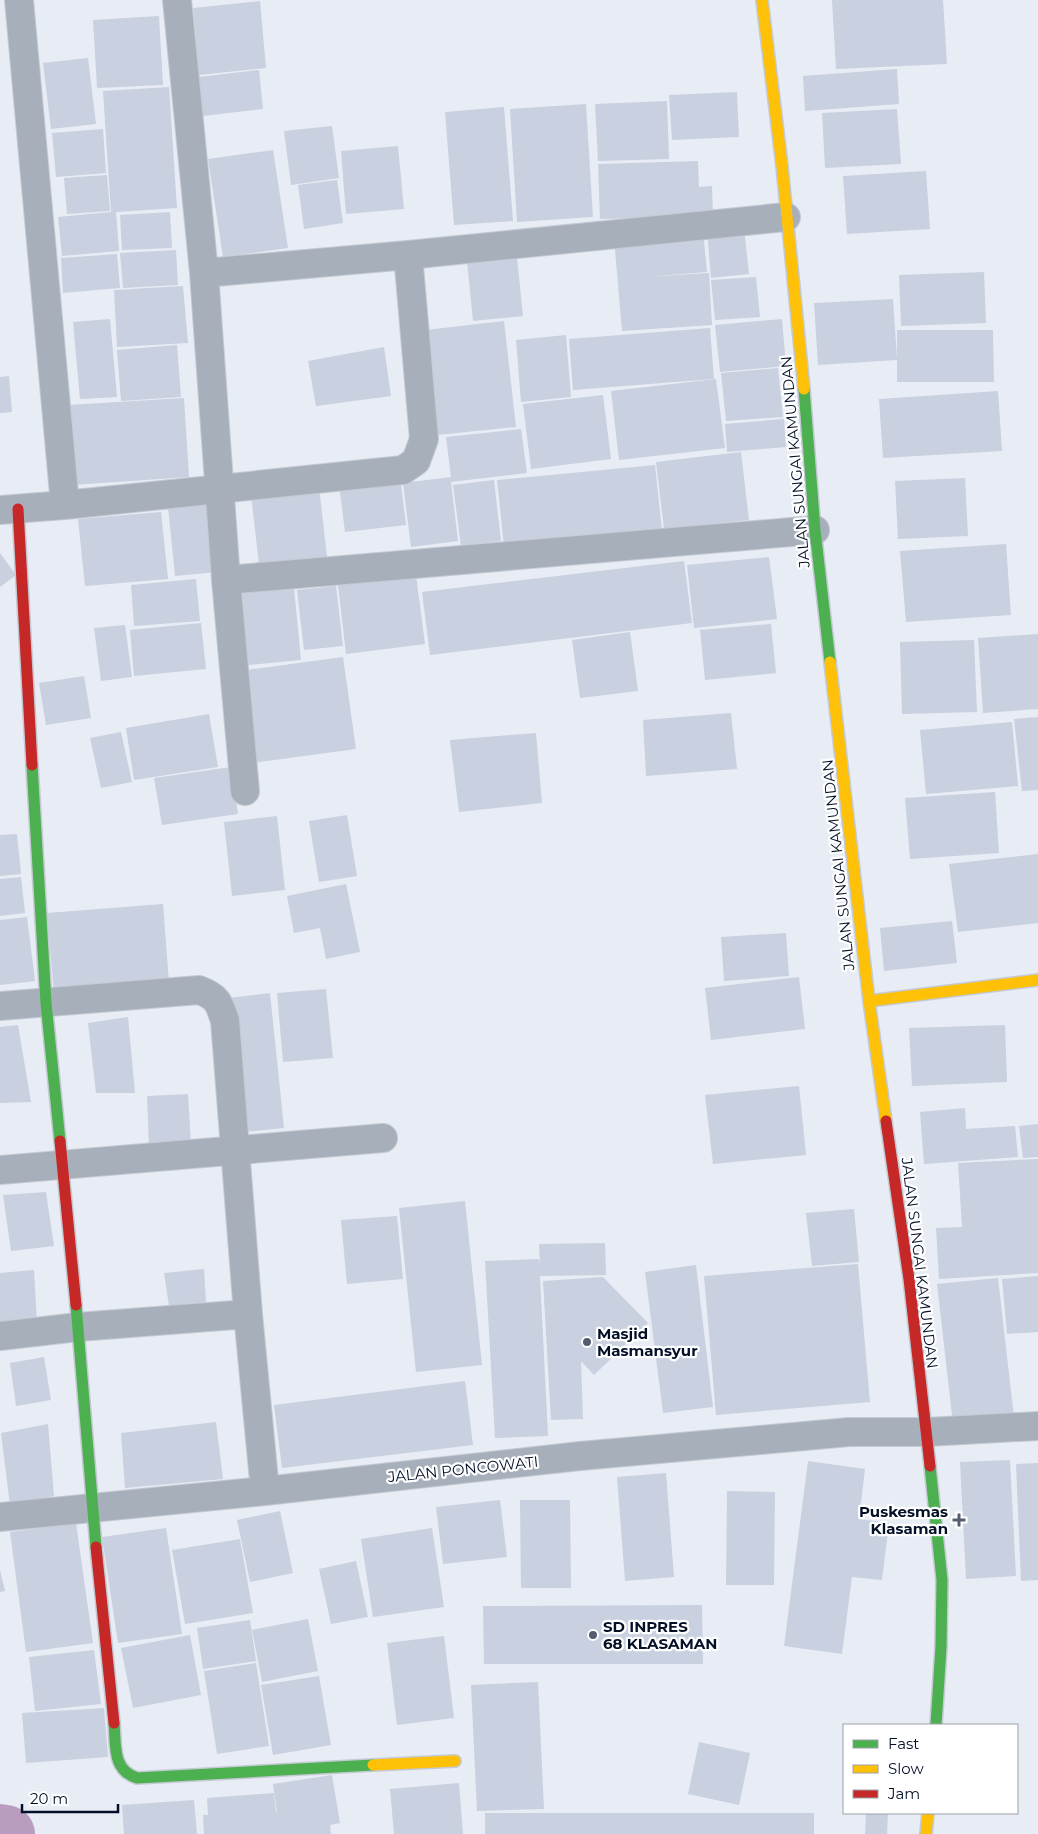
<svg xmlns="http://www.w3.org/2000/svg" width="1038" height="1834" font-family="Montserrat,sans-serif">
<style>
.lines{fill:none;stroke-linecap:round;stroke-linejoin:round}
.river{stroke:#b89dc1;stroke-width:58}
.building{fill:#c9d0df}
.street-casing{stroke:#c4cad3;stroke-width:30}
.fast-casing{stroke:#c4cad3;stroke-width:14}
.slow-casing{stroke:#c4cad3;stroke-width:14}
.jam-casing{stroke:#c4cad3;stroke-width:14}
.street{stroke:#a7afbb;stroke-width:28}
.fast{stroke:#4caf50;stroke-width:11}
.slow{stroke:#ffc107;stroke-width:11}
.jam{stroke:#c62828;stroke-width:11}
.poi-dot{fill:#545d6f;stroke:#fff;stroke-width:2}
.labels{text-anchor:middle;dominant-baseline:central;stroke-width:4.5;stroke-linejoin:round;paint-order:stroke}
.street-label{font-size:15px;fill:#041028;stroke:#fff}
.poi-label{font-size:15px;font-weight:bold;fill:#041028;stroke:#fff;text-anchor:start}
</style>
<rect width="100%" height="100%" fill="#e8ecf4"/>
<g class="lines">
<path class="river" d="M0 1833 6 1834"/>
</g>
<path class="building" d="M832 0H943L947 64 836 69Z
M260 1 266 68 199 75 193 8Z
M159 16 163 85 97 88 93 20Z
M88 58 96 124 51 129 43 63Z
M897 69 899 104 805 111 803 76Z
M259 70 263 109 203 116 199 77Z
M169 87 177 208 116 212 119 251 62 256 58 217 111 212 103 91Z
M737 92 739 137 672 140 669 95Z
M667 101 669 159 598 161 595 104Z
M586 104 593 217 517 222 510 109Z
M504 107 513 221 454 225 445 112Z
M897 109 901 164 825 168 822 113Z
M332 126 339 178 291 185 284 131Z
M103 129 106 173 56 177 52 133Z
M398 146 404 209 346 214 341 151Z
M273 150 288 248 223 257 208 159Z
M698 161 699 187 712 186 713 216 600 219 598 164Z
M926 171 930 229 847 234 843 176Z
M107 175 110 211 67 214 64 178Z
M337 180 343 223 304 229 298 185Z
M170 212 172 248 122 250 120 215Z
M744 227 749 274 711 278 707 230Z
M703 231 707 272 645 277 709 273 712 325 622 331 614 238Z
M176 250 178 285 123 288 120 253Z
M117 254 120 288 63 293 61 258Z
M517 257 523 316 473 321 467 262Z
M984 272 986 323 901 326 899 275Z
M756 277 760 317 715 320 711 280Z
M183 286 188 343 117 347 114 290Z
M893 299 897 359V330H993L994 382H897V360L818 365 814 303Z
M110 319 117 397 80 399 73 322Z
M782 319 786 366 720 372 715 325Z
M504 321 516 427 438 435 426 330Z
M710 328 714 379 573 390 569 339Z
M566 335 571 397 521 402 516 340Z
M177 345 181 397 121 401 117 350Z
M384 347 391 396 316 406 308 361Z
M778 368 783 417 726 421 721 373Z
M9 376 12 412 0 413V377Z
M716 379 725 448 619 460 611 391Z
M998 391 1002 451 883 458 879 399Z
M603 395 611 459 531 469 523 404Z
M184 398 189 477 73 485 68 405Z
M784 419 786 447 727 452 725 424Z
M521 429 527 473 451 482 458 541 411 547 403 483 451 477 446 437Z
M741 452 749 520 664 529 656 462Z
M655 465 662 531 504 546 497 480Z
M400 477 406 525 345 532 339 485Z
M965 478 968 536 898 539 895 481Z
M494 480 501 541 461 546 453 485Z
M319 487 328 565 260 573 251 495Z
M211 503 217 572 175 576 168 507Z
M161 512 168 579 85 586 78 519Z
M1006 544 1011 615 906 622 900 551Z
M0 553 16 575 0 587Z
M769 557 777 619 694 628 687 565Z
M684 561 692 623 430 655 422 592Z
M416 575 425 644 346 654 338 585Z
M196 579 200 621 134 626 131 585Z
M336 586 343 646 304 650 297 590Z
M294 588 301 660 238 666 230 594Z
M201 623 206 669 134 676 130 630Z
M771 624 776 673 705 680 700 630Z
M125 625 132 677 101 681 94 628Z
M630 632 638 691 580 698 572 640Z
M1038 634V709L983 713 978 638Z
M974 640 977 712 902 714 900 642Z
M343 657 356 749 252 763 239 671Z
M84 676 91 718 46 725 39 683Z
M731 713 737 769 646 776 643 720Z
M209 714 218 767 134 780 126 728Z
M1038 717V790L1022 791 1014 719Z
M1012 722 1018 786 926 794 920 730Z
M121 732 132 782 101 788 90 738Z
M536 733 542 803 459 812 450 740Z
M231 767 238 814 162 825 154 778Z
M995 792 999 853 910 859 905 798Z
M347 815 357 876 319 882 309 821Z
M277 816 285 890 232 896 224 822Z
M17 834 21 874 0 876V835Z
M1038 854V923L958 932 949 864Z
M21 877 25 913 0 916V879Z
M346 884 360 952 326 959 320 928 294 933 287 896Z
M163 904 169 983 54 993 47 913Z
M27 917 35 981 0 985V920Z
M952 921 957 963 884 971 880 928Z
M786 933 789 976 724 981 721 937Z
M799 977 805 1029 711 1040 705 988Z
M326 989 333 1058 283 1062 277 993Z
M270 993 284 1128 243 1132 229 998Z
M128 1017 135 1093H96L88 1023Z
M18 1025 31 1102 0 1103V1027Z
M1005 1025 1007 1082 912 1086 909 1028Z
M799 1086 806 1155 713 1164 705 1095Z
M188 1094 191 1145 149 1147 147 1096Z
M965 1108 966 1129 1015 1126 1018 1157 924 1164 920 1112Z
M1038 1124V1157L1023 1158 1019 1126Z
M1038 1159V1273L939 1279 936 1228 962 1227 958 1163Z
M46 1192 54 1246 11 1251 3 1195Z
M465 1201 482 1365 416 1372 399 1208Z
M854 1209 859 1262 812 1266 806 1213Z
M397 1216 403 1279 347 1284 341 1220Z
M605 1243 606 1275 540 1276 548 1436 495 1438 485 1261 539 1259 540 1266 539 1244Z
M858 1264 870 1402 716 1415 704 1276Z
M696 1265 713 1407 663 1413 645 1272Z
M204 1269 206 1302 169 1306 164 1273Z
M34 1270 37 1324 0 1327V1273Z
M1038 1276V1332L1007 1334 1002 1279Z
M603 1277 648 1323 594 1375 581 1361 583 1419 551 1420 543 1281Z
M998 1278 1014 1417 953 1424 937 1284Z
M44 1357 51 1400 16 1406 10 1363Z
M465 1381 473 1445 282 1468 274 1405Z
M216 1422 223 1479 125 1488 121 1433Z
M48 1424 54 1496 10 1505 1 1433Z
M1010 1460 1016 1576 966 1579 960 1462Z
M808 1461 865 1469 859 1519 889 1523 882 1580 852 1577 842 1654 784 1646Z
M1038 1463V1580L1021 1581 1016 1464Z
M666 1473 674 1577 625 1581 617 1477Z
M727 1491 775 1492 774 1585H726Z
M500 1500 507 1557 443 1564 436 1507Z
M520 1500H570L571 1588H521Z
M280 1511 293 1573 250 1582 237 1520Z
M76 1523 93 1643 26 1652 10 1532Z
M166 1528 182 1634 118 1643 102 1537Z
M432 1528 444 1607 373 1617 361 1539Z
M240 1539 253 1613 185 1624 172 1550Z
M356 1561 368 1617 331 1624 319 1569Z
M0 1570 5 1591 0 1592Z
M702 1605 703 1664H484L483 1606Z
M308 1619 318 1671 262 1682 252 1630Z
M250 1620 256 1661 203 1669 197 1628Z
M190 1635 201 1695 133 1708 121 1648Z
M444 1636 454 1718 397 1725 387 1643Z
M94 1650 101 1704 35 1711 29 1657Z
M256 1663 269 1746 217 1754 204 1671Z
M319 1676 331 1745 273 1755 261 1685Z
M538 1682 544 1809 477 1811 471 1685Z
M104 1708 108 1757 26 1763 22 1713Z
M699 1742 750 1753 739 1805 688 1794Z
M332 1775 340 1823 330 1825 331 1834H204L203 1815H208L207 1798 274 1793 276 1812H277L273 1784Z
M459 1783 463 1834H394L390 1789Z
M194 1800 197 1834H124L122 1805Z
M485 1813H814V1834H485Z
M866 1813H888L887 1834H865Z"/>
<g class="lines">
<defs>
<path id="street" d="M19 0 65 505
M177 0 204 273 226 580 245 791
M204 273 408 255 786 217
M0 510 65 505 403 470 416 461 424 439 408 255
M226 580 815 530
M0 1006 199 990C218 997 219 1003 225 1021L248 1314 265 1491
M0 1170 383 1138
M0 1336 78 1327 248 1314
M0 1517 265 1491 580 1456 749 1441 849 1432H927L1038 1426"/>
<path id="fast" d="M804 389 815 530 830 662
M32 765 46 1003 60 1141
M76 1305 96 1547
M930 1466 942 1580 941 1647 936 1725
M114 1723C116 1745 112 1770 137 1778L373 1765"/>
<path id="slow" d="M762 0 782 166 804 389
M830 662 869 1001
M886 1121 869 1001 1038 980
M373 1765 455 1761
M926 1834 928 1813"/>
<path id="jam" d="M18 509 32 765
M886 1121 909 1279 930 1466
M60 1141 76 1305
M96 1547 114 1723"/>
</defs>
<use href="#street" class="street-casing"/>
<use href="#fast" class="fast-casing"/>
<use href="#slow" class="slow-casing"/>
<use href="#jam" class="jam-casing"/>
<use href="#street" class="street"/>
<use href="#fast" class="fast"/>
<use href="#slow" class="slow"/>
<use href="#jam" class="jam"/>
</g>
<g class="poi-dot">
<circle cx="587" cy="1342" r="5"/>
<path d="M956.5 1512.5h5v5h5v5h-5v5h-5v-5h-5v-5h5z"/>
<circle cx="593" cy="1635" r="5"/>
</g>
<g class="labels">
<g class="street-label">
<text transform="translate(795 462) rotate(-95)">JALAN SUNGAI KAMUNDAN</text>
<text transform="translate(838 865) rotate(-96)">JALAN SUNGAI KAMUNDAN</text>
<text transform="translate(920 1263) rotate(83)">JALAN SUNGAI KAMUNDAN</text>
<text transform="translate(463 1469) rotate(-6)">JALAN PONCOWATI</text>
</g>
<g class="poi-label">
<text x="597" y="1333">Masjid<tspan x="597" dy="17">Masmansyur</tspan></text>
<text x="948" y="1511" text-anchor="end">Puskesmas<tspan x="948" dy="17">Klasaman</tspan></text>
<text x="603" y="1626">SD INPRES<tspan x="603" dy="17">68 KLASAMAN</tspan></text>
</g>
</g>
<rect x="843" y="1724" width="175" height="90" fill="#ffffff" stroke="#9b9fa9"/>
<rect x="853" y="1740" width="25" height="8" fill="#4caf50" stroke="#9b9fa9"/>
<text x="888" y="1749" font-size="15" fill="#041028">Fast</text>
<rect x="853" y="1765" width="25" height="8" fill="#ffc107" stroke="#9b9fa9"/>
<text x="888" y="1774" font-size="15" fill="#041028">Slow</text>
<rect x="853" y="1790" width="25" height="8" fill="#c62828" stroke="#9b9fa9"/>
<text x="888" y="1799" font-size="15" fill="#041028">Jam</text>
<path d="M22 1804v8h96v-8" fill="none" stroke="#041028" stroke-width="2.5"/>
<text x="30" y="1804" font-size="15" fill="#041028" stroke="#ffffff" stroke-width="4" paint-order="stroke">20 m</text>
</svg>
